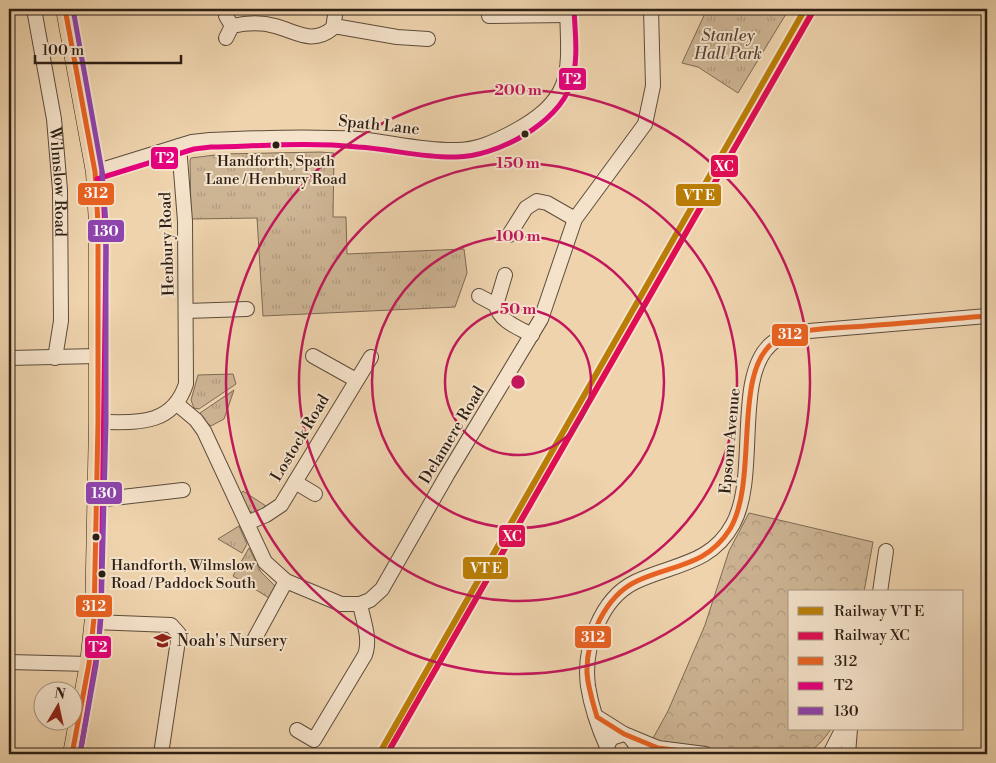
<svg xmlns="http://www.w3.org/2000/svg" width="996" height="763" font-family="'Libre Bodoni',serif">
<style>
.grass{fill:url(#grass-tufts);stroke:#7d6a54}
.forest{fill:url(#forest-crowns);stroke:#7d6a54}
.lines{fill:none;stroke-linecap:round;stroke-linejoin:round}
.minor-casing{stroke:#5d4c3b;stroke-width:16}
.major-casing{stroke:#2d1f15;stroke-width:19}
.minor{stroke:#f4e2ca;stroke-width:14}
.major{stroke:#eed3ad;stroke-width:18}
.bus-1-casing{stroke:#f4e2ca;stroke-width:9}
.bus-2-casing{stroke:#f4e2ca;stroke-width:9}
.bus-3-casing{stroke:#f4e2ca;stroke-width:9}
.bus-1{stroke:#e86221;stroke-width:5}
.bus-2{stroke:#e5007d;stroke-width:5}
.bus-3{stroke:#8e44ad;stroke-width:5}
.rail-1-casing{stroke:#f4e2ca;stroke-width:10}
.rail-2-casing{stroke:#f4e2ca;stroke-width:10}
.rail-1{stroke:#ba7e06;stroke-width:6}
.rail-2{stroke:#df0d52;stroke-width:6}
.ring{fill:none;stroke:#c2185b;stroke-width:2.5}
.bus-dot{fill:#2d1f15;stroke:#f4e2ca;stroke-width:2}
.labels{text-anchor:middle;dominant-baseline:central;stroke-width:4;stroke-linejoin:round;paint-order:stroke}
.bus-label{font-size:15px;fill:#2d1f15;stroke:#f4e2ca}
.park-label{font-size:16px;font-style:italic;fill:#554434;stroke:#f4e2ca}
.street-label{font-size:16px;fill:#2d1f15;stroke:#f4e2ca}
.poi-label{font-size:16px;fill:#2d1f15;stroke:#f4e2ca;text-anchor:start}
.centre{fill:#c2185b;stroke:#f4e2ca;stroke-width:2.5}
.ring-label{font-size:15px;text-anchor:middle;font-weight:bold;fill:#c2185b;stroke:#f4e2ca;stroke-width:4;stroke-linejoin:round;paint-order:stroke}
.line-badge{stroke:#f4e2ca;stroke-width:2}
.badge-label{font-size:14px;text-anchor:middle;font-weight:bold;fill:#fff}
</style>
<defs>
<pattern id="grass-tufts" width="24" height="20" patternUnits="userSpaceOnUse" patternTransform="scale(1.25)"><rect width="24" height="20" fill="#cdb493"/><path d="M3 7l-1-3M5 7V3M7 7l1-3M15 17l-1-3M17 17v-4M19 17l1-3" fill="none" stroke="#b09a7e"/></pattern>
<pattern id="forest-crowns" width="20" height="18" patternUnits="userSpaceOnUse" patternTransform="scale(1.25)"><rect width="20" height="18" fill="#cdb493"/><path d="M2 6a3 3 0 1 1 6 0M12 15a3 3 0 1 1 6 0" fill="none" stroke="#b09a7e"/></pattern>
</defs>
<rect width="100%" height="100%" fill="#eed3ad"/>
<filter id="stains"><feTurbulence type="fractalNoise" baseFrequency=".004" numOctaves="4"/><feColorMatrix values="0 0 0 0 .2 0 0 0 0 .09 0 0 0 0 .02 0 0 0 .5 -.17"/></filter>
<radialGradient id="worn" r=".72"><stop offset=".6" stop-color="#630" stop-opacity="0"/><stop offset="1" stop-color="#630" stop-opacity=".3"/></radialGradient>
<path class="grass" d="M707 9H789L738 93 698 67 682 63Z
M320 152 334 153 333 217H346L347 254 464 249 467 273 455 307 263 316 257 218 191 219 190 160 191 158 223 154Z
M233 374 236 384 199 409 194 408 191 400 198 375Z
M234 390 224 419 211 426 201 418 200 413Z
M243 491 266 506V508L254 513 249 511 241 494Z
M239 526 247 544 242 553 218 539Z
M249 548 261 572 276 587 271 599 233 576Z"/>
<path class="forest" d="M749 513 873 542 864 592H790V729H831C825 738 814 752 802 754 761 761 694 746 652 740L668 711 705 625 729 551Z"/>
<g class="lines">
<defs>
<g id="minor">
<path id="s1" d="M34 9 54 119 60 190 61 321 55 358"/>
<path d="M489 16 567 15"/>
<path d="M232 26C246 23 261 22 275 26 297 32 312 45 333 28L336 9"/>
<path d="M334 26 397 37 428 39"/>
<path d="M226 38 232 26 226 16"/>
<path d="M95 172 192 142 210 140C259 138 308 136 358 139 390 142 423 151 456 150 477 150 494 142 513 132 575 98 569 73 567 9"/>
<path d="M509 235 526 208 537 201 547 203 575 219"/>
<path d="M505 275 496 305C499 321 519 328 532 335"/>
<path d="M479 296 496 305"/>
<path d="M186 311 247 309"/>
<path d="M313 356 356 380"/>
<path d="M9 358 97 356"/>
<path d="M177 404 196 420 204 431 265 562 286 581 341 604H360L370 600 382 589 447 475 541 319 575 219 645 124 653 86 651 9"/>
<path d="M98 422C135 422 172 427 186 384L185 221 179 146"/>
<path d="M295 482 315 494"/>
<path d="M96 500 183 490"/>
<path d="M247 523 266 515 281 505 371 357"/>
<path d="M880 592 886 551"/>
<path d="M93 622 171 625 179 634 161 754"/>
<path d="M255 638 286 581"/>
<path d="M9 662 89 664"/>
<path d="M597 717 624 734"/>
<path d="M297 730 314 740 365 655C371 639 363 620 360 604"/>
<path d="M629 736 636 745 635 754"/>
<path d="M607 747C599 729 591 705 588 686 583 649 600 599 635 582 672 564 711 565 733 524 759 477 734 378 770 345 780 335 796 334 809 331L987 316"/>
<path d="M608 754 607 747 611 738 624 734 658 748 705 754"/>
<path d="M830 754 840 734 846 729"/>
<path d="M848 754 850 729"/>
</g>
<path id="major" d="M65 9 95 172 98 224V422L94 618 89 664 72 754"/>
</defs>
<use href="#minor" class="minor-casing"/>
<use href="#major" class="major-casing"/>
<use href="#minor" class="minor"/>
<use href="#major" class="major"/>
<defs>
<path id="bus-1" d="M65 9 95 172 98 224V422L94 618 89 664 72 754
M705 754 658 748 624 734 597 717C593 703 588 688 587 673 586 639 605 596 637 581 673 564 706 567 730 529 759 480 732 372 774 342 795 327 841 328 866 326 907 323 947 319 987 316"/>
<path id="bus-2" d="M97 179 194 149 211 147C259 146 309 142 358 147 391 149 423 158 456 157 496 157 558 124 571 84 579 60 575 33 574 9
M80 754 99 642 101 605 106 248 102 172"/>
<path id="bus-3" d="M73 9 102 171 106 224V422L101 618 96 665 80 754"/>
</defs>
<use href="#bus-1" class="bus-1-casing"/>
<use href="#bus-2" class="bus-2-casing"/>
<use href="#bus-3" class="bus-3-casing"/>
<use href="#bus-1" class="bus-1"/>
<use href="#bus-2" class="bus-2"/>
<use href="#bus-3" class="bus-3"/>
<defs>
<path id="rail-1" d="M379 754 805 9"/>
<path id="rail-2" d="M387 754 812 13"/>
</defs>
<use href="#rail-1" class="rail-1-casing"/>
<use href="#rail-2" class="rail-2-casing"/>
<use href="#rail-1" class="rail-1"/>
<use href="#rail-2" class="rail-2"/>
</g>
<g class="ring">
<circle cx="518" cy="382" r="73"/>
<circle cx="518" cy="382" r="146"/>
<circle cx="518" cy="382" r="219"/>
<circle cx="518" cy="382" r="292"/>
</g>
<defs>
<symbol id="school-bare" viewBox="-9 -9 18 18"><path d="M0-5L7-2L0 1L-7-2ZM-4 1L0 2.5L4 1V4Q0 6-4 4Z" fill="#8f2418" stroke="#f4e2ca" stroke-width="2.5" paint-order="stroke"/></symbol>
</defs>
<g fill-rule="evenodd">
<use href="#school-bare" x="150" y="628" width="25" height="25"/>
</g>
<g class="bus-dot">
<circle cx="525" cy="134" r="4.5"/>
<circle cx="276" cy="145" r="4.5"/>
<circle cx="96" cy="537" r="4.5"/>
<circle cx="102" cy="574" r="4.5"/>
</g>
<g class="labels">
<g class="bus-label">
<text x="276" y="161">Handforth, Spath<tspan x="276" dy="18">Lane / Henbury Road</tspan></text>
<text x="111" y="565" text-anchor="start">Handforth, Wilmslow<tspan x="111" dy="18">Road / Paddock South</tspan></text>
</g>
<g class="park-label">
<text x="728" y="36">Stanley<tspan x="728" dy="18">Hall Park</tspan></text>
</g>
<g class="street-label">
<text transform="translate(379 125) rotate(6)">Spath Lane</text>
<text stroke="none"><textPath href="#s1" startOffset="175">Wilmslow Road</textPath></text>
<text transform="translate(167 244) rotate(-92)">Henbury Road</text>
<text transform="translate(452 435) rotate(-59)">Delamere Road</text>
<text transform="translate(300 438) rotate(-59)">Lostock Road</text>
<text transform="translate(730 441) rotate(-85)">Epsom Avenue</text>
</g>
<g class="poi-label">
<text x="177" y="641">Noah's Nursery</text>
</g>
</g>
<circle cx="518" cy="382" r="8" class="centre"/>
<g class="ring-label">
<text x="518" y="95">200 m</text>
<text x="518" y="168">150 m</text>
<text x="518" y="241">100 m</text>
<text x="518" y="314">50 m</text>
</g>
<g class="line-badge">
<rect x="558" y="67" width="29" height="24" rx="5" fill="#e5007d"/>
<rect x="150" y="146" width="29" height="24" rx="5" fill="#e5007d"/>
<rect x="710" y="154" width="29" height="24" rx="5" fill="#df0d52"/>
<rect x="77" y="182" width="38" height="24" rx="5" fill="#e86221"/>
<rect x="675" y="183" width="47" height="24" rx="5" fill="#ba7e06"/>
<rect x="87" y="219" width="38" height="24" rx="5" fill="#8e44ad"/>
<rect x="771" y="323" width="38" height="24" rx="5" fill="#e86221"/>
<rect x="85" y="481" width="38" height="24" rx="5" fill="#8e44ad"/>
<rect x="498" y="524" width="28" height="24" rx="5" fill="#df0d52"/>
<rect x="462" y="556" width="47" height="24" rx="5" fill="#ba7e06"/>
<rect x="75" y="594" width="38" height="24" rx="5" fill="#e86221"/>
<rect x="574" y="625" width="38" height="24" rx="5" fill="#e86221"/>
<rect x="84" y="635" width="28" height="24" rx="5" fill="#e5007d"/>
</g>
<g class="badge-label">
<text x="572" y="84">T2</text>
<text x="165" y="163">T2</text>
<text x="724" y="171">XC</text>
<text x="96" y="198">312</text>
<text x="699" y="200">VT E</text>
<text x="106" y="236">130</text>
<text x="790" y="339">312</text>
<text x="104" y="498">130</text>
<text x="512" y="541">XC</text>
<text x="486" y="573">VT E</text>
<text x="94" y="611">312</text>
<text x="593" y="642">312</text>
<text x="98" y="652">T2</text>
</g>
<rect width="996" height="763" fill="none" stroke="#eed3ad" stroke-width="30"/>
<rect x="10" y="10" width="976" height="743" fill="none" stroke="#2d1f15" stroke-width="2.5"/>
<rect x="15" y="15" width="966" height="733" fill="none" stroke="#2d1f15"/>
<rect x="788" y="590" width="175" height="140" fill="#f4e2ca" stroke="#a49482"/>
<rect x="798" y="607" width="25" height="8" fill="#ba7e06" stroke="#a49482"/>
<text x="834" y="616" font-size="15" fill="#2d1f15">Railway VT E</text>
<rect x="798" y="632" width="25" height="8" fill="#df0d52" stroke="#a49482"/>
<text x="834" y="640" font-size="15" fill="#2d1f15">Railway XC</text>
<rect x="798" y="657" width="25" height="8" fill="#e86221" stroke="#a49482"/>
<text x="834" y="666" font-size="15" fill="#2d1f15">312</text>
<rect x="798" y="682" width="25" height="8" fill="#e5007d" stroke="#a49482"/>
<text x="834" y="690" font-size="15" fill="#2d1f15">T2</text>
<rect x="798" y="707" width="25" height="8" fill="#8e44ad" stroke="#a49482"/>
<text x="834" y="716" font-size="15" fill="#2d1f15">130</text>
<g transform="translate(58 706) rotate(9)"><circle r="24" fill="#f4e2ca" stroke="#a49482"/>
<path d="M0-4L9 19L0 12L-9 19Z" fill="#8f2418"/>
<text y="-8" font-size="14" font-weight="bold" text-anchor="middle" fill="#2d1f15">N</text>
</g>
<path d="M35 55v8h146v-8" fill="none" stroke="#2d1f15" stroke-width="2.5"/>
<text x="42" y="55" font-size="15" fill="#2d1f15" stroke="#f4e2ca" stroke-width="4" paint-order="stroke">100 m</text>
<rect width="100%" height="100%" filter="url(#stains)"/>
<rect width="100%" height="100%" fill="url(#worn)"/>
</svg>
